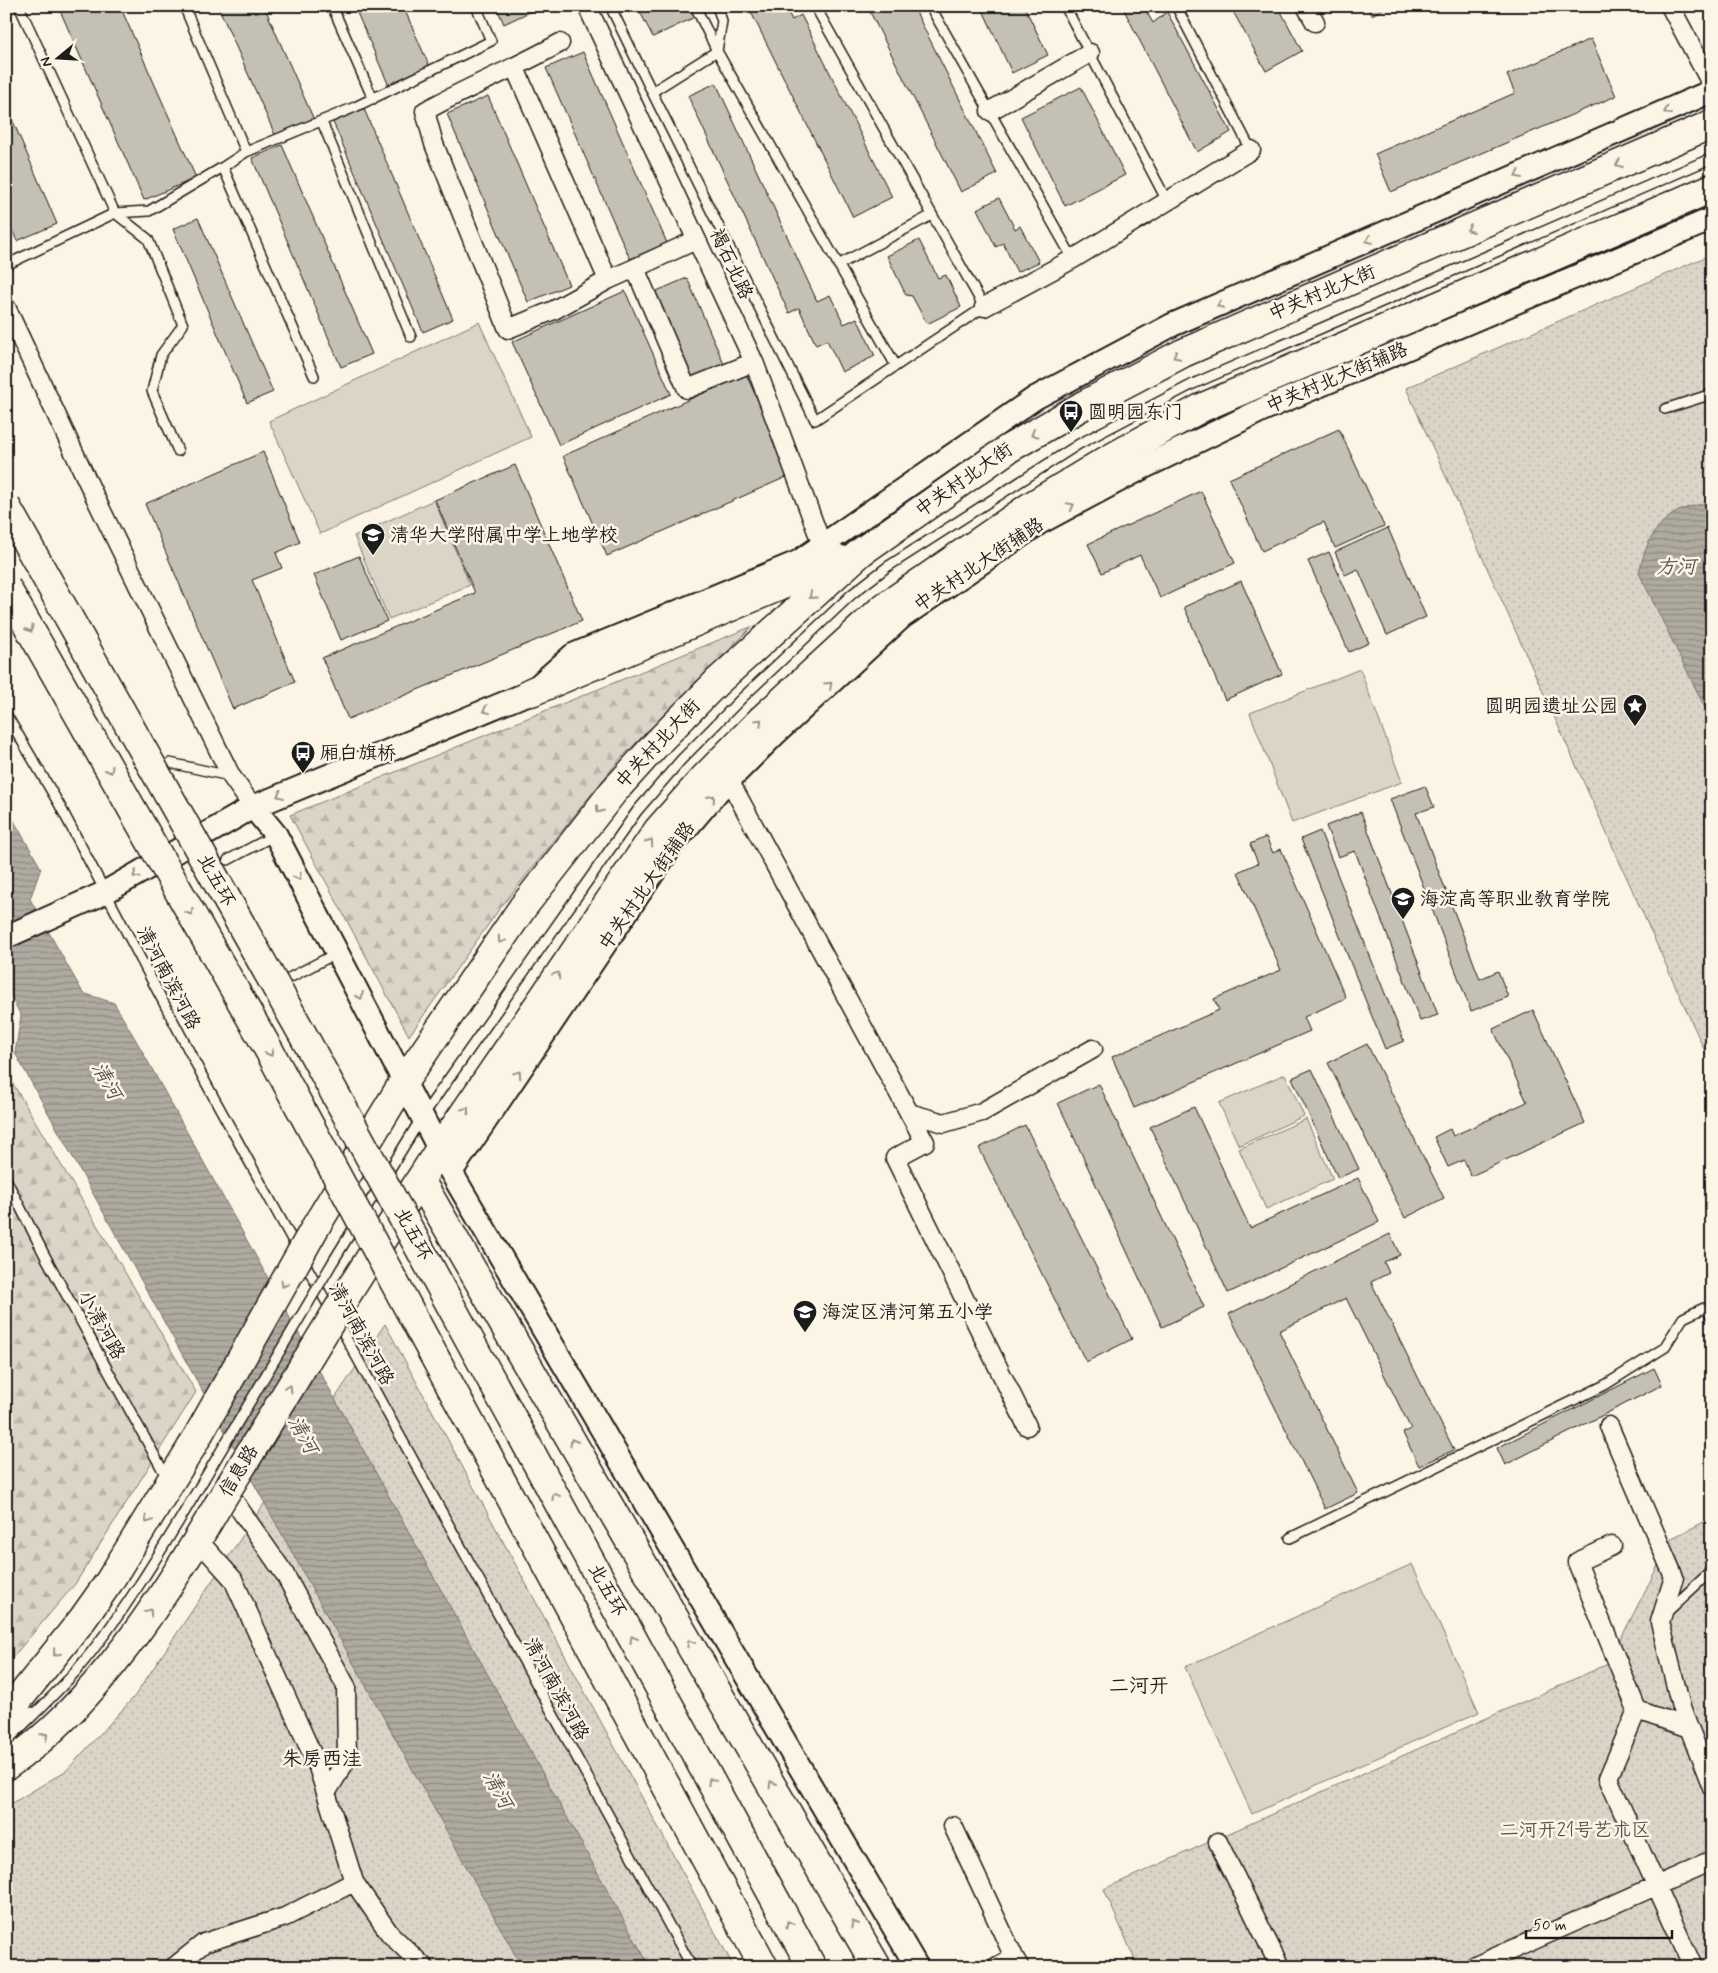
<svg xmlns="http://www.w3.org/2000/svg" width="1718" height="1973" font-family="Mynerve,'LXGW WenKai TC',sans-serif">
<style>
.grass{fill:#dbd5c8;stroke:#7c7872}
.forest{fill:url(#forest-firs);stroke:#7c7872}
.park{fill:url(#park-dots);stroke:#7c7872}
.water{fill:url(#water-rules);stroke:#75726c}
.building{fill:#c4c0b3;stroke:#1c1c1c}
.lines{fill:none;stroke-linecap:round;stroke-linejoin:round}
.service-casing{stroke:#1c1c1c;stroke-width:12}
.minor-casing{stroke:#1c1c1c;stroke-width:21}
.tertiary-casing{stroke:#1c1c1c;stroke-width:26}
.primary-casing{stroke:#1c1c1c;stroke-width:31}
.motorway-casing{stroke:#1c1c1c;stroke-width:31}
.service{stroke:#fcf5e5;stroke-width:9}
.minor{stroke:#fcf5e5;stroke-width:18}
.tertiary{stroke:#fcf5e5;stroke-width:22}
.primary{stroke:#fcf5e5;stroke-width:28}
.motorway{stroke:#fcf5e5;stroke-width:28}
.service-bridge-casing{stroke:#1c1c1c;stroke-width:12;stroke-linecap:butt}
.primary-bridge-casing{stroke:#1c1c1c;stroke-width:31;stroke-linecap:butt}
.motorway-bridge-casing{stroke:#1c1c1c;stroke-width:31;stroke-linecap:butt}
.service-bridge{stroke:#fcf5e5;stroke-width:9}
.primary-bridge{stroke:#fcf5e5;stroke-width:28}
.motorway-bridge{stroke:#fcf5e5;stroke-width:28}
.oneway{stroke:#97938b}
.labels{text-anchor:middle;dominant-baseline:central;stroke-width:5;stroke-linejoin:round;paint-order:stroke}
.street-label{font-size:19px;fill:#1c1c1c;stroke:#fcf5e5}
.poi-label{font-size:19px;fill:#1c1c1c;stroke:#fcf5e5;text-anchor:start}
.park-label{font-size:19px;fill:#555450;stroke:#fcf5e5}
.water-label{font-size:20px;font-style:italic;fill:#575551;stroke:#fcf5e5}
.neighbourhood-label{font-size:20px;fill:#1c1c1c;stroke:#fcf5e5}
</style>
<defs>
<pattern id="forest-firs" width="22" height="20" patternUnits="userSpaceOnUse" patternTransform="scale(1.25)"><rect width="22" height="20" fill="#dbd5c8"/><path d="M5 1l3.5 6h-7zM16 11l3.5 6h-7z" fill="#bbb6ab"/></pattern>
<pattern id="park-dots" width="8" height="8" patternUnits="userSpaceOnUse" patternTransform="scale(1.25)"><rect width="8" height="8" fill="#dbd5c8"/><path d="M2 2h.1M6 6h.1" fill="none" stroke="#bbb6ab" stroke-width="1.8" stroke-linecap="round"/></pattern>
<pattern id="water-rules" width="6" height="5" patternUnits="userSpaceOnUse" patternTransform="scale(1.25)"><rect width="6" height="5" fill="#b0aba1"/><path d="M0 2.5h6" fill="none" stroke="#8e8a82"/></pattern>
</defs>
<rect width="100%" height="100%" fill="#fcf5e5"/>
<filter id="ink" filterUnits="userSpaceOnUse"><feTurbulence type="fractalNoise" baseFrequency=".02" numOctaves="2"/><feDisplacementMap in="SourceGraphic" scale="10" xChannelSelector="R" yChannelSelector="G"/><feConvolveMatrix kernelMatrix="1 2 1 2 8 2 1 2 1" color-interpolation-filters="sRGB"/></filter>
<g filter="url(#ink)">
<path class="grass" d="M479 322 531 437 320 534 269 421Z
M434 500 470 585 389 619 354 536Z
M1360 669 1402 782 1292 823 1250 713Z
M1285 1074 1304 1116 1239 1146 1219 1103Z
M1306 1119 1333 1179 1266 1209 1239 1149Z
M1412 1564 1479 1712 1252 1814 1185 1667Z"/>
<path class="forest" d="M753 626 619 760 500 908 409 1036 290 815Z
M6 1072 196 1392 75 1584 6 1665Z"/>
<path class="park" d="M1712 254V1067L1406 388Z
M385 1324 734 1967H6V1807L67 1770 134 1697Z
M1712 1518V1967H1138L1104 1889 1608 1664 1672 1538Z"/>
<path class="water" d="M1712 503V722L1639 573C1648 530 1667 506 1712 503Z
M6 807 41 868 30 899 83 993 114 1003 137 1042 650 1967H522L15 1053 21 1016 6 986Z"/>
<path class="building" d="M58 6H120L196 178 144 200Z
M218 6H264L314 120 276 137Z
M354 6H403L431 70 390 88Z
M496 6H542L504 24Z
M637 6H689L695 17 653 37Z
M748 6H785L792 20 801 15 892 197 853 217Z
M867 6H913L997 174 961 192Z
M981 6H1024L1048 55 1012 73Z
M1122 6H1143L1153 23 1167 12 1231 132 1197 152Z
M1230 6H1278L1302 51 1266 71Z
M1367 6H1388L1372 15Z
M1591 39 1616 96 1391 192 1375 154 1515 93 1507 75Z
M583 52 667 243 630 259 546 68Z
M716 83 817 301 830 295 844 324 857 318 875 356 842 372 827 340 816 345 799 308 789 313 688 96Z
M1081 87 1125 175 1065 206 1021 117Z
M488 96 569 285 528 302 447 114Z
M6 105 57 224 17 241 6 216Z
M364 109 453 319 423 332 333 122Z
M282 145 372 354 341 367 252 158Z
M999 198 1015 229 1020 226 1039 262 1017 272 1003 243 996 247 977 209Z
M198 218 273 392 247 403 173 229Z
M919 240 938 278 946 275 961 307 927 324 912 296 906 295 887 256Z
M687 278 726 369 691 384 652 293Z
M625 291 671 394 559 445 512 342Z
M746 374 791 475 607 556 563 456Z
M1339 429 1384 526 1335 548 1324 522 1262 551 1229 479Z
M263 452 300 542 276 553 282 568 252 580 295 682 233 709 145 504Z
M515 465 582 621 348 719 322 658 475 593 435 500Z
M1201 491 1235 563 1160 598 1140 555 1102 573 1088 544Z
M1388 528 1426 617 1387 635 1358 569 1345 575 1335 552Z
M1329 552 1369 643 1349 652 1308 561Z
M359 556 387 621 341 640 314 575Z
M1241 581 1282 674 1225 700 1184 607Z
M1425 786 1434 807 1416 813 1480 979 1498 971 1508 997 1471 1011 1390 799Z
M1361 812 1438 1015 1420 1021 1355 851 1338 857 1326 826Z
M1320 831 1404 1041 1385 1049 1301 839Z
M1266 837 1273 853 1281 849 1346 998 1304 1017 1310 1031 1134 1108 1112 1057 1219 1010 1214 999 1281 970 1238 872 1258 863 1250 844Z
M1533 1010 1585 1123 1471 1176 1464 1160 1448 1167 1434 1137 1450 1129 1453 1136 1527 1102 1493 1029Z
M1367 1044 1444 1198 1405 1218 1328 1063Z
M1312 1069 1359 1169 1338 1178 1292 1078Z
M1099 1084 1204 1307 1162 1327 1058 1103Z
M1194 1107 1250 1228 1358 1178 1379 1222 1228 1293 1150 1127Z
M1025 1125 1132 1339 1086 1362 979 1148Z
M1390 1234 1400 1255 1384 1262 1389 1273 1371 1282 1454 1450 1419 1466 1403 1433 1411 1429 1346 1298 1279 1331 1358 1493 1325 1509 1229 1314Z
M1654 1368 1662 1385 1505 1465 1497 1448Z"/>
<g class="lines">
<defs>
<path id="service" d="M19 6 115 213 148 239 183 325 161 355 152 391 178 451
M184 6 246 152
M332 6 373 99
M610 6 652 92
M695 6 717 51
M717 6 722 21 717 51
M815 6 984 307 815 420 652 92 717 51 896 366
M930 6 1073 259
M1065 6 1167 201
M1176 6 1251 150
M322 122 411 337
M6 265 115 213 149 211 223 167
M838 265 932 215
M314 376 223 167 246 152 355 107 491 41 476 6
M1665 409 1712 394
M6 714 59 804 207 1085 692 1967
M170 763 230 776
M228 860 275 835
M291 977 337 953
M6 1179 45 1256 167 1478
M334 1260 422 1117 637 811 681 760 741 699 852 594 887 567 1079 444 1193 384 1712 158
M1290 1538 1605 1385 1664 1348 1683 1318 1704 1308 1712 1316
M1666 1613 1708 1574 1712 1566
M6 1727 32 1712
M6 1742C29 1719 54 1696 76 1671 125 1613 164 1546 203 1481"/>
<path id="minor" d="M587 6 754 362 822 545
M1306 6 1315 22
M1670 6 1712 85
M560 43C516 68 470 86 425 111L434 144 508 329 554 310 608 280
M515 68 608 280 635 268
M990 111 1090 53
M696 240 635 268 687 389 754 362
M6 307 93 493 231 776 253 807
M984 307 1073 259 1251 150
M729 780 925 1142 895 1158 1027 1426
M909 1113 944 1123 982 1112 1093 1049
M1609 1426 1674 1577 1660 1622 1681 1707 1712 1787
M227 1491 284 1573 346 1686 347 1759 326 1793
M198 1540 233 1579 318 1767 354 1882 390 1934 424 1967
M1612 1546 1577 1562 1637 1710 1689 1728
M1637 1710 1608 1778 1693 1967
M953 1826 1014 1957
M1218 1842 1280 1967
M174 1967 204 1943 285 1917 354 1882
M996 1967 1014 1957 1019 1966
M1473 1967 1712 1861"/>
<path id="tertiary" d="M253 807 276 835 451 1172 917 1967
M6 937 104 893 253 807 531 692 573 655 798 562 1035 398 1172 325 1712 91
M451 1172 672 845 718 791 773 736 902 617 1039 523 1142 468 1264 409 1712 219"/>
<path id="primary" d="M531 692 841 560
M316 1226 403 1083 523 907 613 792 660 740 717 682 861 552 1008 449 1082 406 1183 353 1712 124
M351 1288 439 1150 658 830 704 778 760 721 883 608 1031 506 1102 463 1201 408 1712 188
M6 1711 18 1700 82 1620 109 1582 191 1448
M6 1766C94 1707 166 1595 218 1505"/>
<path id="motorway" d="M420 1180 877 1967"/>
</defs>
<use href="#service" class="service-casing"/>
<use href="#minor" class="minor-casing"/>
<use href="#tertiary" class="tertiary-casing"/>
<use href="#primary" class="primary-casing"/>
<use href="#motorway" class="motorway-casing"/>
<use href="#service" class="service"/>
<use href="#minor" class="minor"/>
<use href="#tertiary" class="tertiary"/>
<use href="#primary" class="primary"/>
<use href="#motorway" class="motorway"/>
<defs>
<path id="service-bridge" d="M203 1481 334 1260"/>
<path id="primary-bridge" d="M191 1448 316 1226
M218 1505 351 1288"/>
<path id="motorway-bridge" d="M6 506 303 1035 812 1967
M6 587 270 1052 764 1967"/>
</defs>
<use href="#service-bridge" class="service-bridge-casing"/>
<use href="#primary-bridge" class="primary-bridge-casing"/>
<use href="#motorway-bridge" class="motorway-bridge-casing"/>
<use href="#service-bridge" class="service-bridge"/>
<use href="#primary-bridge" class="primary-bridge"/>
<use href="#motorway-bridge" class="motorway-bridge"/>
</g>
<defs><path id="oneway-chevron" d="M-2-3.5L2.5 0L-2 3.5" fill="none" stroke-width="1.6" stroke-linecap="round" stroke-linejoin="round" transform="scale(1.25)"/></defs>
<g class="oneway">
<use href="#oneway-chevron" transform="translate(1667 111) rotate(157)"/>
<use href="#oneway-chevron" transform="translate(1619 164) rotate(157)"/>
<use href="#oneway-chevron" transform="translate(1518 175) rotate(157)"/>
<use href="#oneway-chevron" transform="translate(1470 229) rotate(157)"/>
<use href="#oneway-chevron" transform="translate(1369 240) rotate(157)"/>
<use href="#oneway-chevron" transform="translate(1220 305) rotate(157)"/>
<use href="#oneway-chevron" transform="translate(1176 356) rotate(153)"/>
<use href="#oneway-chevron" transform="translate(1034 434) rotate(150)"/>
<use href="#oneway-chevron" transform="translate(1071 506) rotate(-28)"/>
<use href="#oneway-chevron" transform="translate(812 596) rotate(138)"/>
<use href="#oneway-chevron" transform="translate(30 629) rotate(60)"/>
<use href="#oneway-chevron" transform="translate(829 685) rotate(-43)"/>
<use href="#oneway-chevron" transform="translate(486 710) rotate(158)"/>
<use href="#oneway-chevron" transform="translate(759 722) rotate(-44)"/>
<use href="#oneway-chevron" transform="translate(110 770) rotate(60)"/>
<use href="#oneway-chevron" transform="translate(280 795) rotate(157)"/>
<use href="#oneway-chevron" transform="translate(712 798) rotate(-49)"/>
<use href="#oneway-chevron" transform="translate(599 810) rotate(128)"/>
<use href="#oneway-chevron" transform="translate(650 842) rotate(-55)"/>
<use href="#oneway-chevron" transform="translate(136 875) rotate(150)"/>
<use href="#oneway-chevron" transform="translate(298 877) rotate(62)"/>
<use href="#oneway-chevron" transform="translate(190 912) rotate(60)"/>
<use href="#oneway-chevron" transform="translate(501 940) rotate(124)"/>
<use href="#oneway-chevron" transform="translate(557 975) rotate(-56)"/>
<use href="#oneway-chevron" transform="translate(360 996) rotate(64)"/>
<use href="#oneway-chevron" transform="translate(270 1053) rotate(61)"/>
<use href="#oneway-chevron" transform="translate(518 1074) rotate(-56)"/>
<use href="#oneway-chevron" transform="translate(466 1110) rotate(-56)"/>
<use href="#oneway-chevron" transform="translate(284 1284) rotate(119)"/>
<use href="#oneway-chevron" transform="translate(289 1388) rotate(-59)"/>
<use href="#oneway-chevron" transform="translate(573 1442) rotate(-120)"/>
<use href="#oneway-chevron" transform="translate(555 1496) rotate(-119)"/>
<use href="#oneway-chevron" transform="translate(148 1520) rotate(122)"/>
<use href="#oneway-chevron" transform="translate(149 1612) rotate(-56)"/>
<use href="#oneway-chevron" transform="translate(633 1639) rotate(-119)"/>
<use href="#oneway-chevron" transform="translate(690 1643) rotate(-120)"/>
<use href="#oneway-chevron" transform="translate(56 1653) rotate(129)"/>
<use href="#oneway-chevron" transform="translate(45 1736) rotate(-40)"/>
<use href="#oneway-chevron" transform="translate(711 1781) rotate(-119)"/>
<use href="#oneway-chevron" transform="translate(772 1784) rotate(-120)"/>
<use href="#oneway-chevron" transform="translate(789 1924) rotate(-119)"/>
<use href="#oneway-chevron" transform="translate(854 1924) rotate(-120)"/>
</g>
</g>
<defs>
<symbol id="bus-pin" viewBox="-11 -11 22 30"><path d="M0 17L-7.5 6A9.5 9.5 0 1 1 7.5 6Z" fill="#1c1c1c" stroke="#fcf5e5"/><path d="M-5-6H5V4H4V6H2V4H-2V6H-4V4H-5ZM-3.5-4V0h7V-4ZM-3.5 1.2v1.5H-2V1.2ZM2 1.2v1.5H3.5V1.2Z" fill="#fff"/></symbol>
<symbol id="school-pin" viewBox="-11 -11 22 30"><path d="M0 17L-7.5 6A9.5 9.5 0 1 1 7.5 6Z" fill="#1c1c1c" stroke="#fcf5e5"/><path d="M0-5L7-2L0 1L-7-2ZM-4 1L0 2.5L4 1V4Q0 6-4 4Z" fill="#fff"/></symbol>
<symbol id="sight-pin" viewBox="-11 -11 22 30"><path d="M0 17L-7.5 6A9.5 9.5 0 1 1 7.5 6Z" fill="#1c1c1c" stroke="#fcf5e5"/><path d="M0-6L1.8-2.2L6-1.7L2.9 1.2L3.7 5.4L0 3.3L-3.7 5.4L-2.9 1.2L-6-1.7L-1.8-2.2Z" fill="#fff"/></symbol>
<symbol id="university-pin" viewBox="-11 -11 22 30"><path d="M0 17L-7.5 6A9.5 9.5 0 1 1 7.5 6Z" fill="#1c1c1c" stroke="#fcf5e5"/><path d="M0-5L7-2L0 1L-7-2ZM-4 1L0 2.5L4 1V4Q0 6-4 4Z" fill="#fff"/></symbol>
</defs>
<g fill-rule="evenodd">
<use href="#bus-pin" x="1057" y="398" width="28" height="38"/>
<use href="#school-pin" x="359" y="521" width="28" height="38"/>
<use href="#sight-pin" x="1621" y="692" width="28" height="38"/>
<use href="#bus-pin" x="289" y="739" width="28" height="38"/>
<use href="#university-pin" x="1389" y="885" width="28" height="38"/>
<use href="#school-pin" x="791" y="1298" width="28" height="38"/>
</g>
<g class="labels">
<g class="street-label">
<text transform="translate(731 264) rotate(65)">褐石北路</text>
<text transform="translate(1322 293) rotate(-23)">中关村北大街</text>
<text transform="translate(1337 378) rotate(-23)">中关村北大街辅路</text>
<text transform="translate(964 480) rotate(-35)">中关村北大街</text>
<text transform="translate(979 565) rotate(-34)">中关村北大街辅路</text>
<text transform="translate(658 744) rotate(-47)">中关村北大街</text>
<text transform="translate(216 880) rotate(61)">北五环</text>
<text transform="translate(647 886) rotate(-55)">中关村北大街辅路</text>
<text transform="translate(168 978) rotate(62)">清河南滨河路</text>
<text transform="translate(413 1234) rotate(61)">北五环</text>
<text transform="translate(101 1325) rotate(61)">小清河路</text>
<text transform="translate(361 1334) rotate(61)">清河南滨河路</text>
<text transform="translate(239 1471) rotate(-59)">信息路</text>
<text transform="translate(607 1590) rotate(61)">北五环</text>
<text transform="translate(556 1689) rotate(61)">清河南滨河路</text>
</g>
<g class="poi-label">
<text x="1088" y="412">圆明园东门</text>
<text x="390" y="535">清华大学附属中学上地学校</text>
<text x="1618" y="706" text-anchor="end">圆明园遗址公园</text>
<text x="320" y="753">厢白旗桥</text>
<text x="1420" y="899">海淀高等职业教育学院</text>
<text x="822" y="1312">海淀区清河第五小学</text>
</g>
<g class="park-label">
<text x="1575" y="1830">二河开21号艺术区</text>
</g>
<g class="water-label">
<text x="1676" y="567">方河</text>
<text transform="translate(106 1081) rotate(60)">清河</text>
<text transform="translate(302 1435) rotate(61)">清河</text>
<text transform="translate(497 1790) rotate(61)">清河</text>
</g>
<g class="neighbourhood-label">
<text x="1139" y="1686">二河开</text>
<text x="322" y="1759">朱房西洼</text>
</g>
</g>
<rect width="1718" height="1973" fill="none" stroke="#fcf5e5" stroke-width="25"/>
<rect x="12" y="12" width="1693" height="1948" fill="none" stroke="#1c1c1c" stroke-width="2" filter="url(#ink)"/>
<g transform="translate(58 58) rotate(252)" stroke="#fcf5e5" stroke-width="4" paint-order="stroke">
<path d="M0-4L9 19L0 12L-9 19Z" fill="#1c1c1c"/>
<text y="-8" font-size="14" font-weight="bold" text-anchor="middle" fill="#1c1c1c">N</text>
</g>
<path d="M1526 1930v8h146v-8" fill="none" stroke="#1c1c1c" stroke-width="2.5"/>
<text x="1533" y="1930" font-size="15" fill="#1c1c1c" stroke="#fcf5e5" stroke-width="4" paint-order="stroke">50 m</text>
</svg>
